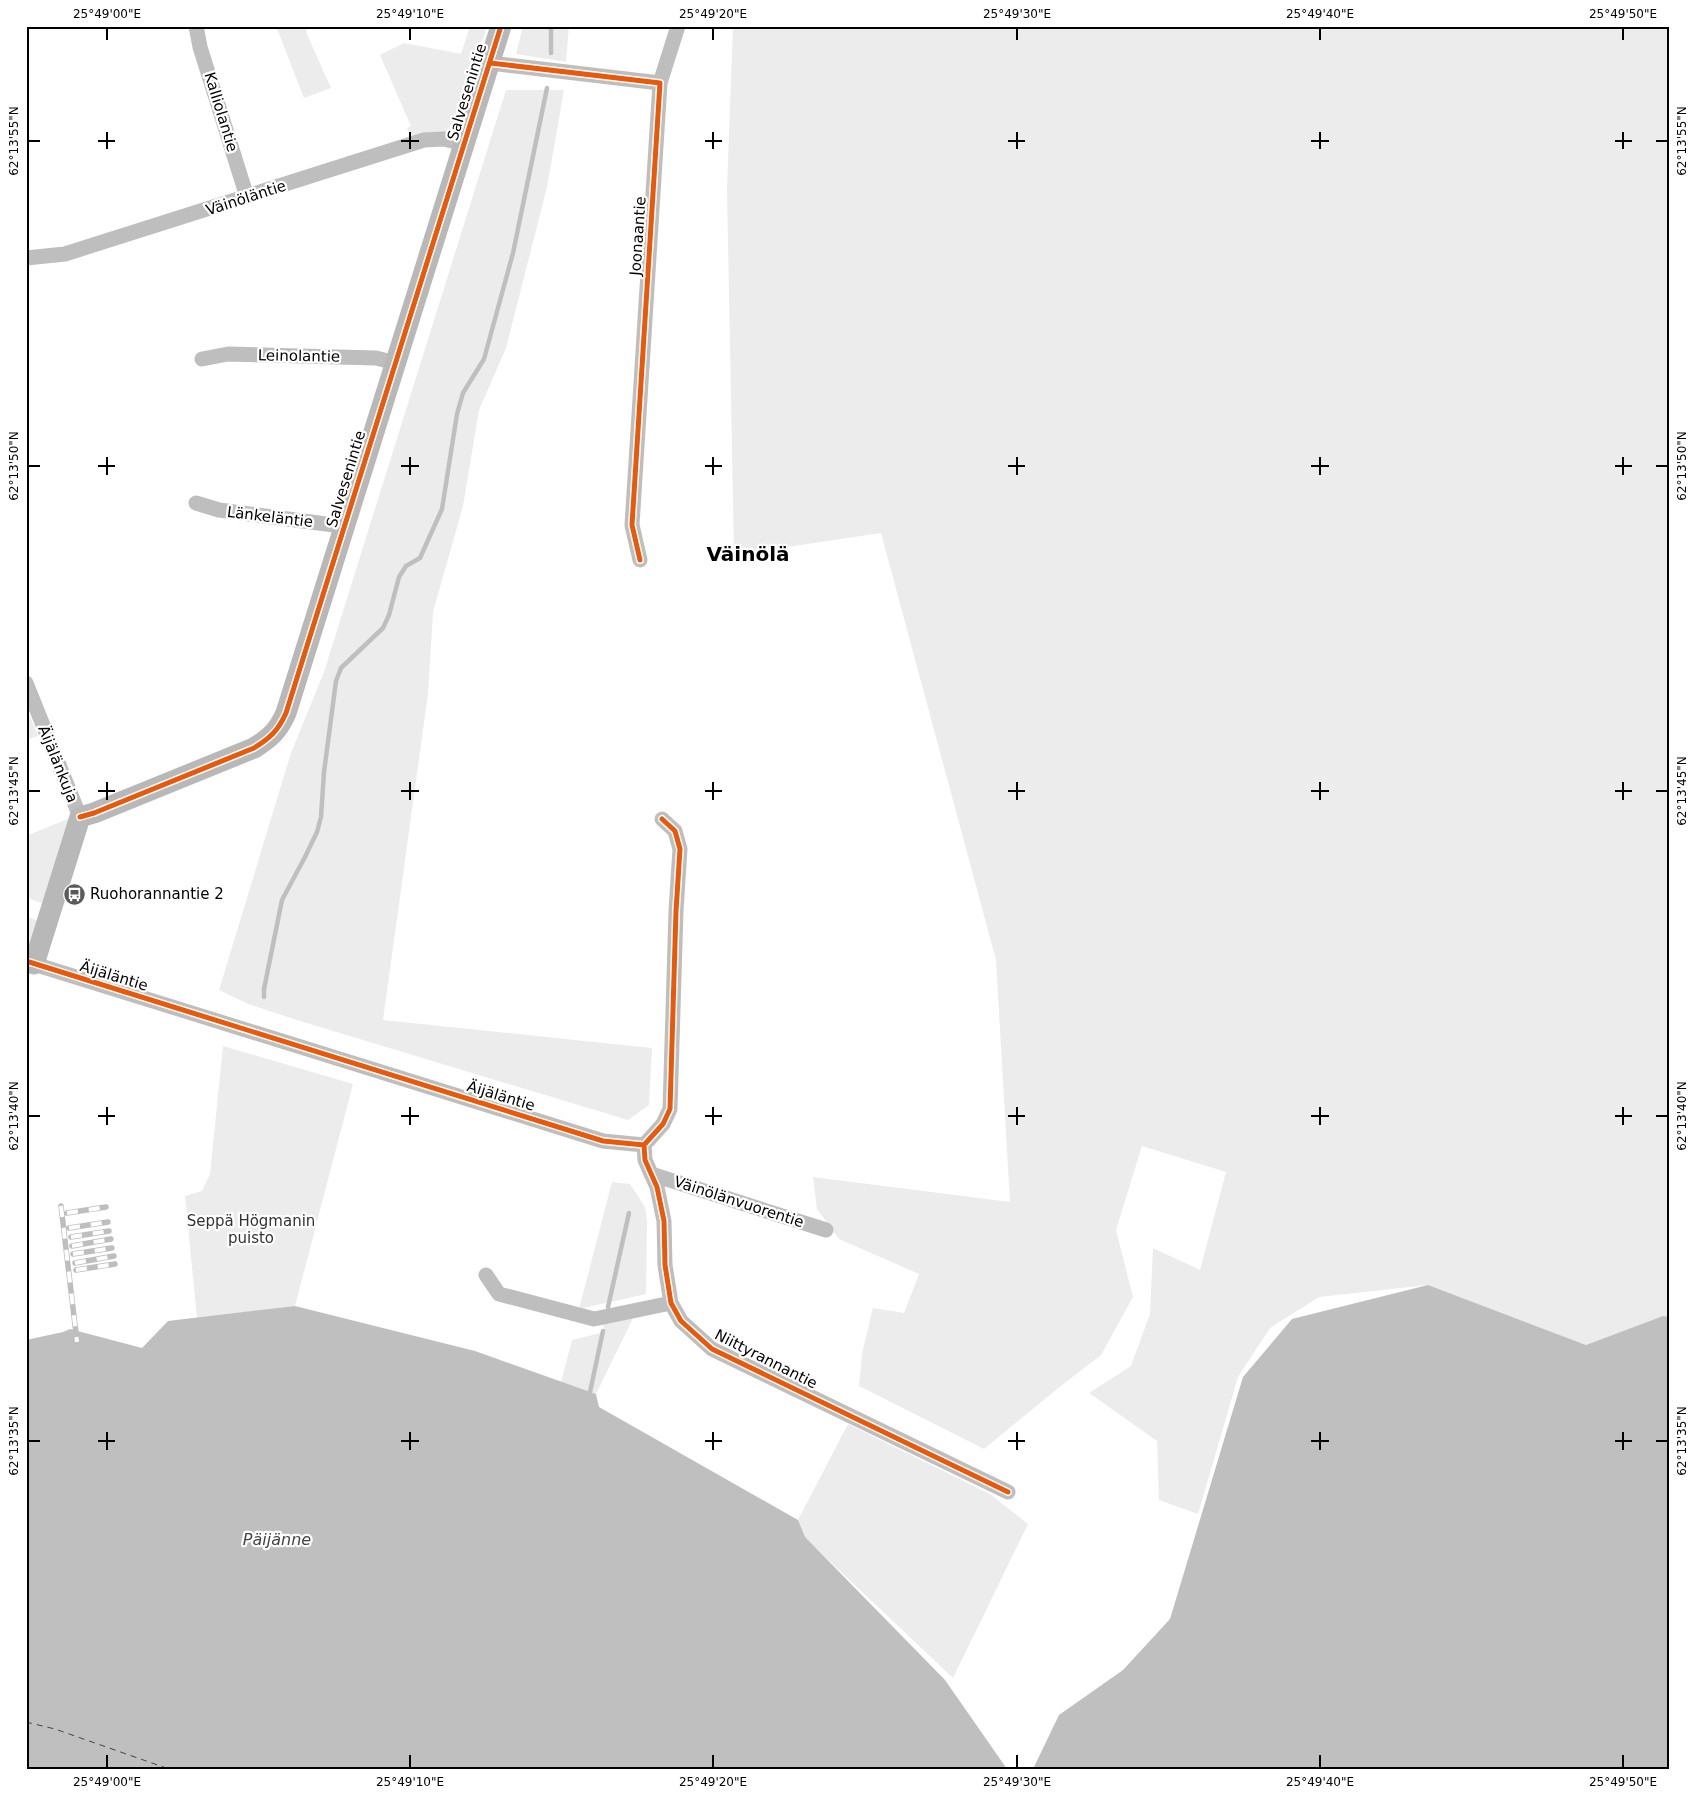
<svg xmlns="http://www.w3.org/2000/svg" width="1696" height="1795" font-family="'DejaVu Sans',sans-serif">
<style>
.green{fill:#ececec}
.water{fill:#bfbfbf}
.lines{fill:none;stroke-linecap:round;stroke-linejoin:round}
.stream{stroke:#bfbfbf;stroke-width:4.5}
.ferry{stroke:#444;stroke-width:1;stroke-dasharray:6 5;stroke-linecap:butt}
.street{stroke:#bebebe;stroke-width:15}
.secondary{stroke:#b8b8b8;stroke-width:21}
.rail-casing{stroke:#bebebe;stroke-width:5.5}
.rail{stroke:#fff;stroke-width:4;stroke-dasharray:11;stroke-linecap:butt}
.cycleway-casing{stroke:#fff;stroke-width:8}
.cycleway{stroke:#e8590c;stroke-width:5}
.ticks{fill:none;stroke:#000;stroke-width:2}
.labels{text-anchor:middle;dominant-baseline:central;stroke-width:4.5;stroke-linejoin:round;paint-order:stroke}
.street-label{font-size:15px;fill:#000;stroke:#fff}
.poi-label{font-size:15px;fill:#000;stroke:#fff;text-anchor:start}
.park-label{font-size:15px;fill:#333;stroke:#fff}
.water-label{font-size:16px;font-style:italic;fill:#444;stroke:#fff}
.district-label{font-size:20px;font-weight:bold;fill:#000;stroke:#fff}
.neatline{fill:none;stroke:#000;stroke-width:2}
.ticks-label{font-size:12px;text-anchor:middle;fill:#000}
</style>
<rect width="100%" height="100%" fill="#fff"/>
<path class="green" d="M276 26H307L306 32 331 88 304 98Z
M470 26H487L455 130 412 139 407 128 411 126 380 55 404 43 461 54Z
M523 26H569L566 62 516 54Z
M733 26H1670V1317L1663 1316 1586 1345 1428 1285 1319 1297 1270 1328 1238 1377 1198 1514 1159 1500 1157 1441 1089 1393 1131 1366 1150 1314 1153 1248 1200 1270 1226 1172 1142 1146 1116 1230 1133 1297 1101 1355 1062 1385 984 1449 859 1386 862 1354 873 1308 904 1313 919 1274 839 1239 817 1209 813 1177 1010 1202 996 960 881 533 734 555 727 189Z
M506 90H564L547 187 506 348 479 410 463 506 433 612 428 694 383 1020 652 1048 649 1105 628 1120 300 1021 248 1004 219 990 291 753 324 672Z
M26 707 38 736 26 740Z
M70 818 43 904 26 897V836Z
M26 916 38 921 28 948H26Z
M223 1046 353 1084 295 1306 197 1318 185 1196 202 1191 210 1174Z
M612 1182 630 1184 645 1207 647 1220 646 1294 579 1309Z
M633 1318 596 1394 561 1382 572 1340 605 1332 603 1323Z
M848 1424 990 1494 1028 1524 953 1678 804 1537 798 1520Z"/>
<path class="water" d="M1428 1285 1586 1345 1663 1316 1670 1317V1769H1033L1059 1715 1123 1670 1170 1619 1243 1377 1292 1319Z
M295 1306 475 1351 596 1394 599 1407 798 1520 805 1537 945 1680 1007 1769H26V1340L63 1332 70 1329 142 1348 168 1321Z"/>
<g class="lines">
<path class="stream" d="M551 26V53
M264 997V989L282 900 305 857 317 832 321 817 324 772 336 681 341 668 383 628 389 615 399 577 406 566 420 558 442 509 457 414 463 393 484 359 513 253 547 88
M608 1307 629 1213
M590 1392 603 1331"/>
<path class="ferry" d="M26 1722 55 1729 169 1769"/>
<path class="street" d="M196 26 200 47 247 197
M490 63 660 83 632 525 640 560
M660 83 678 26
M26 258 65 254 424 140 444 139 464 144
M202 359 228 354 376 358 396 363
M196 503 219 510 334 525 344 528
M26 683 80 817
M34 964 603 1141 644 1145 663 1124 670 1109 676 911 680 849 675 831 662 819
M644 1145 645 1160 657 1187 664 1221 665 1265 671 1303 681 1321 712 1349 1008 1492
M651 1174 826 1230
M486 1275 499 1294 594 1319 671 1303"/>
<path class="secondary" d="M26 961 34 964 80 817 94 813 254 748C270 738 278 731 286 713L501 26"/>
<defs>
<path id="rail" d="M61 1206 77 1342
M67 1213 106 1207
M69 1228 108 1222
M71 1237 109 1231
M72 1246 111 1239
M73 1254 112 1248
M75 1263 114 1256
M76 1270 115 1264"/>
</defs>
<use href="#rail" class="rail-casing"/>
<use href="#rail" class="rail"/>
<defs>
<path id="cycleway" d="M490 63 660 83 632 525 640 560
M80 817 94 813 254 748C270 738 278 731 286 713L501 26
M26 961 603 1141 644 1145 663 1124 670 1109 676 911 680 849 675 831 662 819
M644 1145 645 1160 657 1187 664 1221 665 1265 671 1303 681 1321 712 1349 1008 1492"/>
</defs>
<use href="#cycleway" class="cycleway-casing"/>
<use href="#cycleway" class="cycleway"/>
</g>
<path class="ticks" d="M107 28V40M410 28V40M713 28V40M1017 28V40M1320 28V40M1623 28V40M107 132V149M410 132V149M713 132V149M1017 132V149M1320 132V149M1623 132V149M28 141H40M98 141H115M401 141H419M705 141H722M1008 141H1025M1311 141H1329M1615 141H1632M1656 141H1668M107 457V475M410 457V475M713 457V475M1017 457V475M1320 457V475M1623 457V475M28 466H40M98 466H115M401 466H419M705 466H722M1008 466H1025M1311 466H1329M1615 466H1632M1656 466H1668M107 782V800M410 782V800M713 782V800M1017 782V800M1320 782V800M1623 782V800M28 791H40M98 791H115M401 791H419M705 791H722M1008 791H1025M1311 791H1329M1615 791H1632M1656 791H1668M107 1107V1125M410 1107V1125M713 1107V1125M1017 1107V1125M1320 1107V1125M1623 1107V1125M28 1116H40M98 1116H115M401 1116H419M705 1116H722M1008 1116H1025M1311 1116H1329M1615 1116H1632M1656 1116H1668M107 1432V1450M410 1432V1450M713 1432V1450M1017 1432V1450M1320 1432V1450M1623 1432V1450M28 1441H40M98 1441H115M401 1441H419M705 1441H722M1008 1441H1025M1311 1441H1329M1615 1441H1632M1656 1441H1668M107 1755V1768M410 1755V1768M713 1755V1768M1017 1755V1768M1320 1755V1768M1623 1755V1768"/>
<defs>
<symbol id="bus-disc" viewBox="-11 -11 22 22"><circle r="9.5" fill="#595959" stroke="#fff"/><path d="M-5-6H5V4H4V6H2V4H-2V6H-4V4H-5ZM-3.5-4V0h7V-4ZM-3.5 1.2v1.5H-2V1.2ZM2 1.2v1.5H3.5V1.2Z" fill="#fff"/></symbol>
</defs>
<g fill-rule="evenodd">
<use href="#bus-disc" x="62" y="882" width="25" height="25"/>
</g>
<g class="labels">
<g class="street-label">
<text transform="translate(467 92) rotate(-73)">Salvesenintie</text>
<text transform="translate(221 112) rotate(73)">Kalliolantie</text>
<text transform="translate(246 198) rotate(-18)">Väinöläntie</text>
<text transform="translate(638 236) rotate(-86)">Joonaantie</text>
<text transform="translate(299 356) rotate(1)">Leinolantie</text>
<text transform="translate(346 479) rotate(-73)">Salvesenintie</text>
<text transform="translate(270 517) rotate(7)">Länkeläntie</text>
<text transform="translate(58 764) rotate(68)">Äijälänkuja</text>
<text transform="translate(114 976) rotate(17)">Äijäläntie</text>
<text transform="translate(501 1096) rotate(17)">Äijäläntie</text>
<text transform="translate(739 1202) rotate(18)">Väinölänvuorentie</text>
<text transform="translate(766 1359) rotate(27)">Niittyrannantie</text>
</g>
<g class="poi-label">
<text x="90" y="894">Ruohorannantie 2</text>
</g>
<g class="park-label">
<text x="251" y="1221">Seppä Högmanin<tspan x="251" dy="17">puisto</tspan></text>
</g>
<g class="water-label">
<text x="277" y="1539">Päijänne</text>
</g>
<g class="district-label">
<text x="748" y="554">Väinölä</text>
</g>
</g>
<rect width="1696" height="1795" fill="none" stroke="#ffffff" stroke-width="55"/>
<rect x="28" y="28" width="1640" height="1740" class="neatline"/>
<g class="ticks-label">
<text x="107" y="18">25°49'00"E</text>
<text x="410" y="18">25°49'10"E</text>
<text x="713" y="18">25°49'20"E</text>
<text x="1017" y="18">25°49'30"E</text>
<text x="1320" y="18">25°49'40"E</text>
<text x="1623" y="18">25°49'50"E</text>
<text transform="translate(14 141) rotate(-90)" y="4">62°13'55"N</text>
<text transform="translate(1682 141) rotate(-90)" y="4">62°13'55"N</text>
<text transform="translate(14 466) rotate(-90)" y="4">62°13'50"N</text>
<text transform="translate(1682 466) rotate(-90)" y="4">62°13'50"N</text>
<text transform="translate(14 791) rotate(-90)" y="4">62°13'45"N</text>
<text transform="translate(1682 791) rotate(-90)" y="4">62°13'45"N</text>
<text transform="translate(14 1116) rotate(-90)" y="4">62°13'40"N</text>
<text transform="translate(1682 1116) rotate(-90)" y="4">62°13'40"N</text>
<text transform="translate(14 1441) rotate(-90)" y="4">62°13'35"N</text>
<text transform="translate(1682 1441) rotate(-90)" y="4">62°13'35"N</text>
<text x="107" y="1786">25°49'00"E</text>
<text x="410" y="1786">25°49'10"E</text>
<text x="713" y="1786">25°49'20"E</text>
<text x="1017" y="1786">25°49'30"E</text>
<text x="1320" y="1786">25°49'40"E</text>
<text x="1623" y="1786">25°49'50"E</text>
</g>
</svg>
